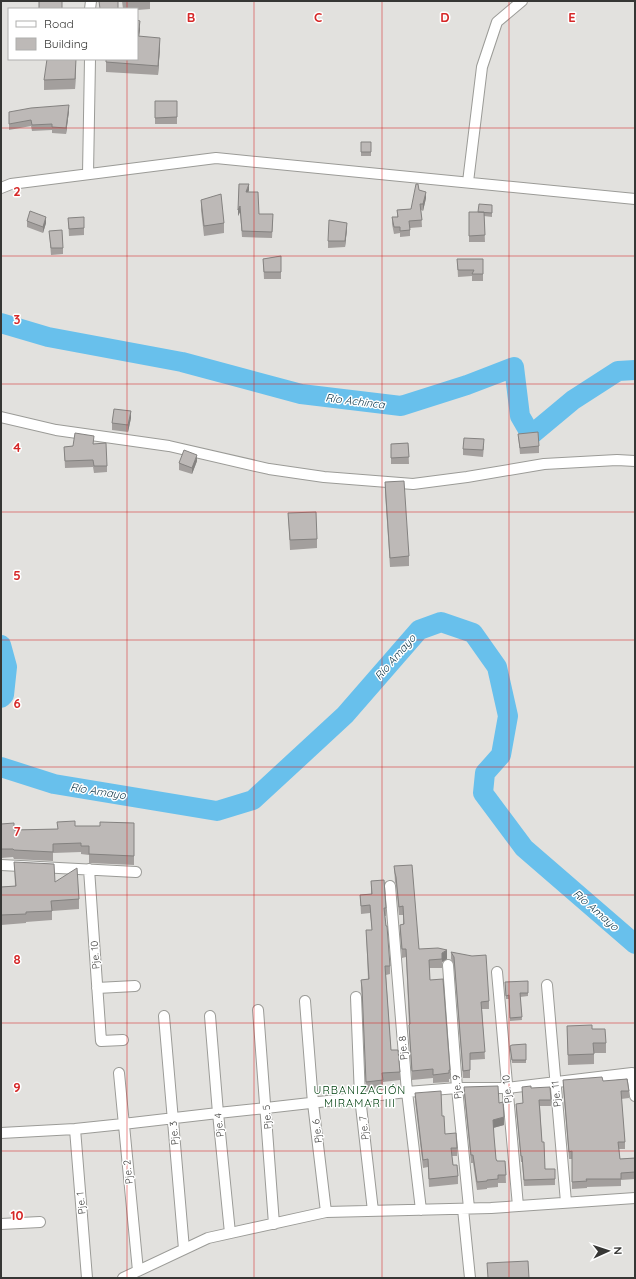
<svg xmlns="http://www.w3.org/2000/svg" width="636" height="1279" font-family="Quicksand,sans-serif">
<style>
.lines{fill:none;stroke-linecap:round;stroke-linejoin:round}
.river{stroke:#68c0ec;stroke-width:20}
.street-casing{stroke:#9b9b97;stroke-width:12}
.street{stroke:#fff;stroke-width:10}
.wall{fill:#a39f9d}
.shaded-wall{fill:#848280}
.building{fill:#bdb9b7;stroke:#848280}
.grid{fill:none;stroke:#d62828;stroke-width:1;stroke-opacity:0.55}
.labels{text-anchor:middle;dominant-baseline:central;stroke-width:3;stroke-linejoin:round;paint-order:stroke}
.street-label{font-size:10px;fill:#363634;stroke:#fff}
.water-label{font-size:11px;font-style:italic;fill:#0a3345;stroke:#fff}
.neighbourhood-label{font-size:11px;letter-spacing:1px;fill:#01410f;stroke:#fff}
.grid-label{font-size:13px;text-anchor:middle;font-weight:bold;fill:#d62828;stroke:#fff;stroke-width:3;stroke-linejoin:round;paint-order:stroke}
</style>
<rect width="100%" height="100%" fill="#e2e1de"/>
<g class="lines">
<path class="river" d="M1 323 48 337 182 362 301 394 401 406 467 385 514 367 520 416 531 435 573 400 618 371 635 370
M1 645 7 667 4 695 1 698
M1 767 54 784 217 811 253 800 345 715 419 630 441 622 473 633 497 667 508 716 501 755 485 773 483 793 524 848 635 944"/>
<defs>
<path id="street" d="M90 9 91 1
M88 174 90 59
M468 182 482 67 497 22 522 1
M1 188 11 184 216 158 635 199
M1 417 56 430 169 446 269 469 324 477 413 484 467 477 544 464 617 460 635 461
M1 865 136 872
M89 869 101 1041 123 1040
M390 886 407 1092 421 1210
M448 965 457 1088 469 1208
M497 972 518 1206
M547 985 566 1202
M97 988 135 986
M356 997 360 1097 373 1211
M305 1001 313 1103 326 1212
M258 1010 274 1224
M164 1016 184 1249
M210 1016 218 1113 230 1233
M119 1073 138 1271
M75 1129 87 1278
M1 1133 75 1129 123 1124 218 1113 266 1108 407 1092 457 1088H507L632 1073 635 1096
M463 1209 470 1278
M1 1224 40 1222
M123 1278 208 1238 326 1212 491 1208 635 1198"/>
</defs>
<use href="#street" class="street-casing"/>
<use href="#street" class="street"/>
</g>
<path class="wall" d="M122 1H150V9L137 10V9H123Z
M137 20 140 30 139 36 160 47 158 75 106 72V59Z
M76 65 75 89 44 90V80Z
M155 101H177V124H155Z
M69 111 66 134 52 133V130L32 131 31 126 9 130V124Z
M361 142H371V156H361Z
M239 184 249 190 248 192 259 214 273 220 272 238 242 237 240 212 238 216Z
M419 190 426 198 423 211 421 210 422 227 410 228V236L400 237V233L394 234 392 224V217H397V210L411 209Z
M201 200 224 223V233L204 236 201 210Z
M492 205V217L484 216 485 242H469V212H478Z
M68 218 84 228V235L69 236Z
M27 221 46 223 43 233 27 227Z
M347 229 345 247 328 248V241Z
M49 231 63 248V254L51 255Z
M281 256V279H264L263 259Z
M457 259H483V281H472V276L458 277Z
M131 418 128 432 112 430V423Z
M518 434 539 446V453L520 454Z
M408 443 409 464H391V444Z
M94 444 107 466V472L94 473 93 467 65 468 64 447Z
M484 446 483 457 463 455V449Z
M197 461 192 474 179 470V463Z
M385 482 409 556V566L390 567 385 492Z
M288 513 317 539V548L290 550Z
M134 823V865L89 863V855L81 854V852L53 853V861L14 859 13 857 1 858V824L14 830 57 829 75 826H100Z
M14 862 55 882 79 899V909L52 911V920L26 922V923L1 925V887L15 886Z
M394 866 419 949 447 959 442 962V968H429L430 980 450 1070V1079H449V1082L433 1083V1078L412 1080 409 1034V1025L406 957 402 958 400 933V925H403V915H399L396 885 395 882Z
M371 881 386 908V916H385L390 966V974L386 975 391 1050 400 1072V1080L383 1082V1088L366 1090 362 997 361 988V980L368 979 366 930H372L370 913 361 914 360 895 371 894Z
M451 952 489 1001V1009H482L485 1059 470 1060V1078H463L454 965 451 959Z
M528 981V996L520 997 522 1020 510 1021 509 999H506L505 985Z
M567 1026 606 1043V1053H594V1064L568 1065Z
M526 1044V1063H512L510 1049Z
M563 1080 603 1081 629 1091V1098L621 1099 625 1142V1149H619L620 1159 635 1158V1179L621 1180V1186L587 1187V1188L572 1189V1159H569L563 1088Z
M464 1087 499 1103 504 1125 493 1128 496 1159 497 1161H505L506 1183H498V1187L487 1188V1189L477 1190 473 1163H471L464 1095Z
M522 1087 531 1088 551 1100V1106H540L542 1142 545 1169H555V1185L524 1186 522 1162H521L516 1110V1104L523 1103Z
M415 1093 442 1116 445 1134 457 1148V1156H452L453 1165 458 1176V1184L429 1187 428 1167 423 1168 415 1101Z"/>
<path class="shaded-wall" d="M140 21V30L138 45V36Z
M160 38V47L158 75V66Z
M76 59V65L75 89V79Z
M69 105V111L66 134V128Z
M249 184V190L246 199V192Z
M426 192V198L423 211V204Z
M240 206V212L238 216V210Z
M46 217V223L43 233V227Z
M347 223V229L345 247V241Z
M131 411V418L128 432V425Z
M197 455V461L192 474V468Z
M447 950V959L442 962V968V953Z
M504 1117V1125L493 1128V1120Z"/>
<path class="building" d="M39 1H62V9H39Z
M99 1H118V9H100Z
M137 20 140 21 138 36 160 38 158 66 106 62V59H137Z
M47 59H76L75 79 44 80Z
M155 101H177V117L155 118Z
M69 105 66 128 52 127V124L32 125 31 120 9 124V112L31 108Z
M361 142H371V152H361Z
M239 184H249L246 192H258L259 214H273L272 232 242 231 240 206 238 210Z
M416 184H418L419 190 426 192 423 204H420L422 220 409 221 410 230 400 231V227H394L392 217H398L397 210 411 209Z
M221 194 224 223 204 226 201 200Z
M479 204 492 205V213L478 212Z
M30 211 46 217 43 227 27 221Z
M469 212H484L485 235 469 236Z
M84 217V228L69 229 68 218Z
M329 220 347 223 345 241H328Z
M62 230 63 248H51L49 231Z
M281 256V272H264L263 259Z
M457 259H483V274H472L474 270H458Z
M114 409 131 411 128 425 112 423Z
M538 432 539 446 520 448 518 434Z
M75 433 94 436 93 444 106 443 107 466H94L93 460 65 461 64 447 73 446Z
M464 438 484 439 483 450 463 449Z
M408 443 409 457 391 458V444Z
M184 450 197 455 192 468 179 463Z
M404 481 409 556 390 558 385 482Z
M316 512 317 539 290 540 288 513Z
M75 821V826H100V822L134 823V856L89 854V846H81V843L53 844V852L14 850 13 849H1V824L14 823V830L58 829 57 822Z
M14 862 54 864 55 882 77 868 79 899 51 901 52 911 26 912V914L1 915V887L16 886Z
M412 865 419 949 438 948 447 950 442 953V959L429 960 430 980 443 979 450 1070H449V1073L433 1075V1069L412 1071 409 1025 410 1024 406 949H402L400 925 404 924 403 906 399 907 396 877 395 873 394 866Z
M384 880 386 908H384L386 926H387L390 966H385L391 1050H398L400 1072 382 1073 383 1080 366 1082 362 988 361 980 369 979 366 930H372L370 905 361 906 360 895 372 894 371 881Z
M451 952 472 956 486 955 489 1001 481 1002 485 1052 470 1053V1070L463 1071 454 957Z
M528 981V993H520L522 1017 510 1018 509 995 506 996 505 982Z
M592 1025V1029H605L606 1043H593L594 1054 568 1055 567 1026Z
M526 1044V1060H512L510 1046 512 1045Z
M602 1077 603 1081 627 1079 629 1091H621L625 1142H618L620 1159 635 1158V1172L621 1173V1179H586L587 1181 572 1182V1151L569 1152 563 1080Z
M498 1086 499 1103 503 1102 504 1117 493 1120 494 1136 496 1159 497 1161H505L506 1175H498V1179L487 1180V1181L477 1182 473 1155H471L464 1087Z
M531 1086V1088L550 1087 551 1100H539L542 1142H544L545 1169H555V1179L524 1180 522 1156H521L516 1104 523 1103 522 1087Z
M441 1091 442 1116H444L445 1134 456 1133 457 1148H451L453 1165H457L458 1176 429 1179 428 1159 423 1160 415 1093Z
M528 1261 529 1278H488L487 1263Z"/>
<path class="grid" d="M127 1V9M254 1V1278M382 1V1278M509 1V1278M127 59V1278M1 128H635M1 256H635M1 384H635M1 512H635M1 640H635M1 767H635M1 895H635M1 1023H635M1 1151H635"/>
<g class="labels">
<g class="street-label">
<text transform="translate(95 955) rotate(-94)">Pje. 10</text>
<text transform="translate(403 1048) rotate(-95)">Pje. 8</text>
<text transform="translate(457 1087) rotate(-95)">Pje. 9</text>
<text transform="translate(507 1089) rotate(-95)">Pje. 10</text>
<text transform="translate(556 1094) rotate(-95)">Pje. 11</text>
<text transform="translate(267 1117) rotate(-94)">Pje. 5</text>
<text transform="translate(219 1125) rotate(-96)">Pje. 4</text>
<text transform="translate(364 1128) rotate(-96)">Pje. 7</text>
<text transform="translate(317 1131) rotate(-97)">Pje. 6</text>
<text transform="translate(174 1133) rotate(-95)">Pje. 3</text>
<text transform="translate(128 1172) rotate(-96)">Pje. 2</text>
<text transform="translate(81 1203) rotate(-95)">Pje. 1</text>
</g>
<g class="water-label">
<text transform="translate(355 401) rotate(7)">Río Achinca</text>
<text transform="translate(395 657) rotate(-49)">Río Amayo</text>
<text transform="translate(98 791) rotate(9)">Río Amayo</text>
<text transform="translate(596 910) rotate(41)">Río Amayo</text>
</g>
<g class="neighbourhood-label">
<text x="360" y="1090">URBANIZACIÓN<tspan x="360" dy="13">MIRAMAR III</tspan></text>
</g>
</g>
<g class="grid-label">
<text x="191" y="22">B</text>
<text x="318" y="22">C</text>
<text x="445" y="22">D</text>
<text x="572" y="22">E</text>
<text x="17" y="196">2</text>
<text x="17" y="324">3</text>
<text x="17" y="452">4</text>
<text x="17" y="580">5</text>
<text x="17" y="708">6</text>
<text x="17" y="836">7</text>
<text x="17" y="964">8</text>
<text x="17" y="1092">9</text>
<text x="17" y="1220">10</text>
</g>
<rect width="636" height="1279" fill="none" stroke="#363634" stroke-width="4"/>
<rect x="8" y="8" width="130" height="52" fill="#ffffff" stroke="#afafae"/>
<rect x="16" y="21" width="20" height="6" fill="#ffffff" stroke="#afafae"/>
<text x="44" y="28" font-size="12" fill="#363634">Road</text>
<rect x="16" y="38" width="20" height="12" fill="#bdb9b7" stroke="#afafae"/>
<text x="44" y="48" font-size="12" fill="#363634">Building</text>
<g transform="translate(608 1251) rotate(87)" stroke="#ffffff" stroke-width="3" paint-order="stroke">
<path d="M0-3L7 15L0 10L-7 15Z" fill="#363634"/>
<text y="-6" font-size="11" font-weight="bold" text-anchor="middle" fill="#363634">N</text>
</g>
</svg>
